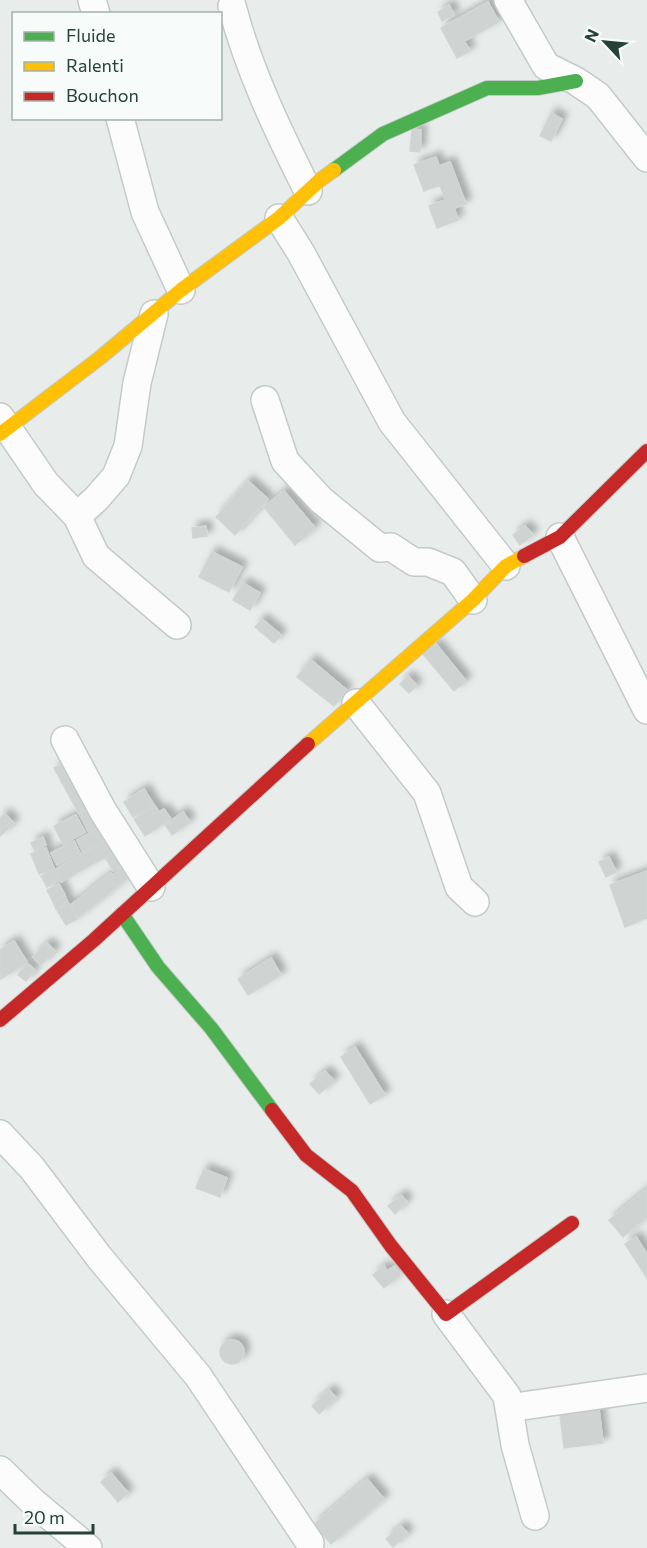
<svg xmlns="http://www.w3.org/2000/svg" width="647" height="1548" font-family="Commissioner,sans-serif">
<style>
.building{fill:#cfd4d2;stroke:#d1d6d4;stroke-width:1.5;filter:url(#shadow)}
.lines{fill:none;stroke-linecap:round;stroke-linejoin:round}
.street-casing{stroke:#c5cac8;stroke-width:30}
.fast-casing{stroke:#c3cbc8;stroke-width:16}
.slow-casing{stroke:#c3cbc8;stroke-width:16}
.jam-casing{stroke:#c3cbc8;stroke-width:16}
.street{stroke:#fcfcfc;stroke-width:27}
.fast{stroke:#4caf50;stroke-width:14}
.slow{stroke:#ffc107;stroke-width:14}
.jam{stroke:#c62828;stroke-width:14}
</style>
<defs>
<filter id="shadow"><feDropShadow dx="5.5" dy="-5.5" stdDeviation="3" flood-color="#0004"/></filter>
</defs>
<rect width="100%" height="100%" fill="#e8edeb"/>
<path class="building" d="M488 2 499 22 464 41 470 51 457 58 441 28Z
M449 5 454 15 442 21 438 12Z
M551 113 562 119 551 141 540 136Z
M412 130H421L420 152 410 151Z
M436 157 439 166 450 162 466 204 454 208 458 220 437 228 429 206 445 200 440 185 424 191 414 165Z
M248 481 268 499 235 535 216 517Z
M284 491 315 528 295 545 264 507Z
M206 526 207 536 193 538 192 528Z
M525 526 533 535 520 545 513 535Z
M212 552 242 567 229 592 199 577Z
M243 583 260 593 250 610 233 600Z
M262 619 281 635 274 643 255 627Z
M436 644 466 681 454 691 423 654Z
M311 660 347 690 334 706 297 677Z
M408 676 417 686 409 693 400 684Z
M69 760 104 824 89 832 54 768Z
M144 789 154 805 133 817 124 802Z
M155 806 159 812 164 809 171 819 145 836 134 819Z
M183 812 190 822 172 835 165 825Z
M5 814 14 823 0 836V818Z
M76 815 85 832 63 844 54 826Z
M106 825 112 836 83 852 77 840Z
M43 837 46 845 35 851 31 843Z
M111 837 126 863 113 871 105 857 61 882 54 870Z
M74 841 80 853 57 865 51 853Z
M46 848 54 868 39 874 31 854Z
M609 857 616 872 606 877 599 862Z
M126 864 133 874 79 917 71 905 111 873 113 875Z
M53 869 59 881 47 887 41 876Z
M647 871V918L625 927 610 885Z
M59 884 65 895 53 902 47 890Z
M65 896 68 903 56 909 53 902Z
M70 904 77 919 66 925 57 910Z
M14 941 27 962 1 979 0 950Z
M47 943 55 951 41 965 33 957Z
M271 958 281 975 248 995 238 979Z
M27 963 35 970 26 981 18 975Z
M355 1047 385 1095 370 1104 341 1057Z
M325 1071 334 1081 319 1094 310 1084Z
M204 1169 227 1178 220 1197 196 1188Z
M647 1189V1217L623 1237 609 1220Z
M401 1195 407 1202 395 1214 388 1206Z
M636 1237 647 1254V1278L625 1244Z
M384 1266 387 1271 395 1266 401 1274 384 1288 373 1275Z
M220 1352a12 12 0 1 1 24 0a12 12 0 1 1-24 0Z
M329 1390 336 1398 319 1414 312 1406Z
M599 1410 603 1443 564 1448 560 1415Z
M111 1473 128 1493 118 1502 101 1482Z
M367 1479 384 1499 331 1544 314 1524Z
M401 1526 408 1534 393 1547 386 1539Z"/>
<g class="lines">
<defs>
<path id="street" d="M92 0 96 14
M508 0 546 66 576 81 598 96 647 158
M232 6C249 71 278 131 308 191
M120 118 145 212 181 290
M279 218 301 253 392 422 506 566
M265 400 285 461 321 500 380 548 391 547 414 562H428L453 572 473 600
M0 417 46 484 77 516 96 556 177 625
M77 516 96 499 116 476 128 446 137 383 154 314
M560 537 647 710
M356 703 427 793 459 887 475 902
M65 740 103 811 151 887
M0 1134 32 1168 99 1257 198 1376 310 1543
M446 1314 507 1396 515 1445 535 1516
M509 1408 647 1388
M0 1470 32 1501 88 1548"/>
<path id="fast" d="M334 170 383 134 487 88H538L576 81
M122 914 158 967 211 1028 272 1110"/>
<path id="slow" d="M0 434 101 357 181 290 279 218 320 180 334 170
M308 744 473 600 506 566 524 556"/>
<path id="jam" d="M524 556 560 537 647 451
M0 1020 94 940 308 744
M272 1110 306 1155 352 1191 391 1246 446 1314 572 1223"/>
</defs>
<use href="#street" class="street-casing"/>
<use href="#fast" class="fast-casing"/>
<use href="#slow" class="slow-casing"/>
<use href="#jam" class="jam-casing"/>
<use href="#street" class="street"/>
<use href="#fast" class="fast"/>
<use href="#slow" class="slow"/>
<use href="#jam" class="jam"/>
</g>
<rect x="12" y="12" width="210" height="108" fill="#f7fbf9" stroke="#a3b1ad" stroke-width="1.5"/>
<rect x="24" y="32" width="30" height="9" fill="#4caf50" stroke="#a3b1ad" stroke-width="1.5"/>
<text x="66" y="42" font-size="18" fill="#24423a">Fluide</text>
<rect x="24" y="62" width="30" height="9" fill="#ffc107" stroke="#a3b1ad" stroke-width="1.5"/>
<text x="66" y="72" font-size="18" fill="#24423a">Ralenti</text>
<rect x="24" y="92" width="30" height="9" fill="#c62828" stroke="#a3b1ad" stroke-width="1.5"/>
<text x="66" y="102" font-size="18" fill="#24423a">Bouchon</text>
<g transform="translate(605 42) rotate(296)" stroke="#f7fbf9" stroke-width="4.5" paint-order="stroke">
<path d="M0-4.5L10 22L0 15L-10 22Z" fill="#24423a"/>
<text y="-9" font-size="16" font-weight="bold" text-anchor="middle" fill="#24423a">N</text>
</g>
<path d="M15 1524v9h78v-9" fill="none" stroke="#24423a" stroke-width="3"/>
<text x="24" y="1524" font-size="18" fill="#24423a" stroke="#f7fbf9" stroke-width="4.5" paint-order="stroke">20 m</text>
</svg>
